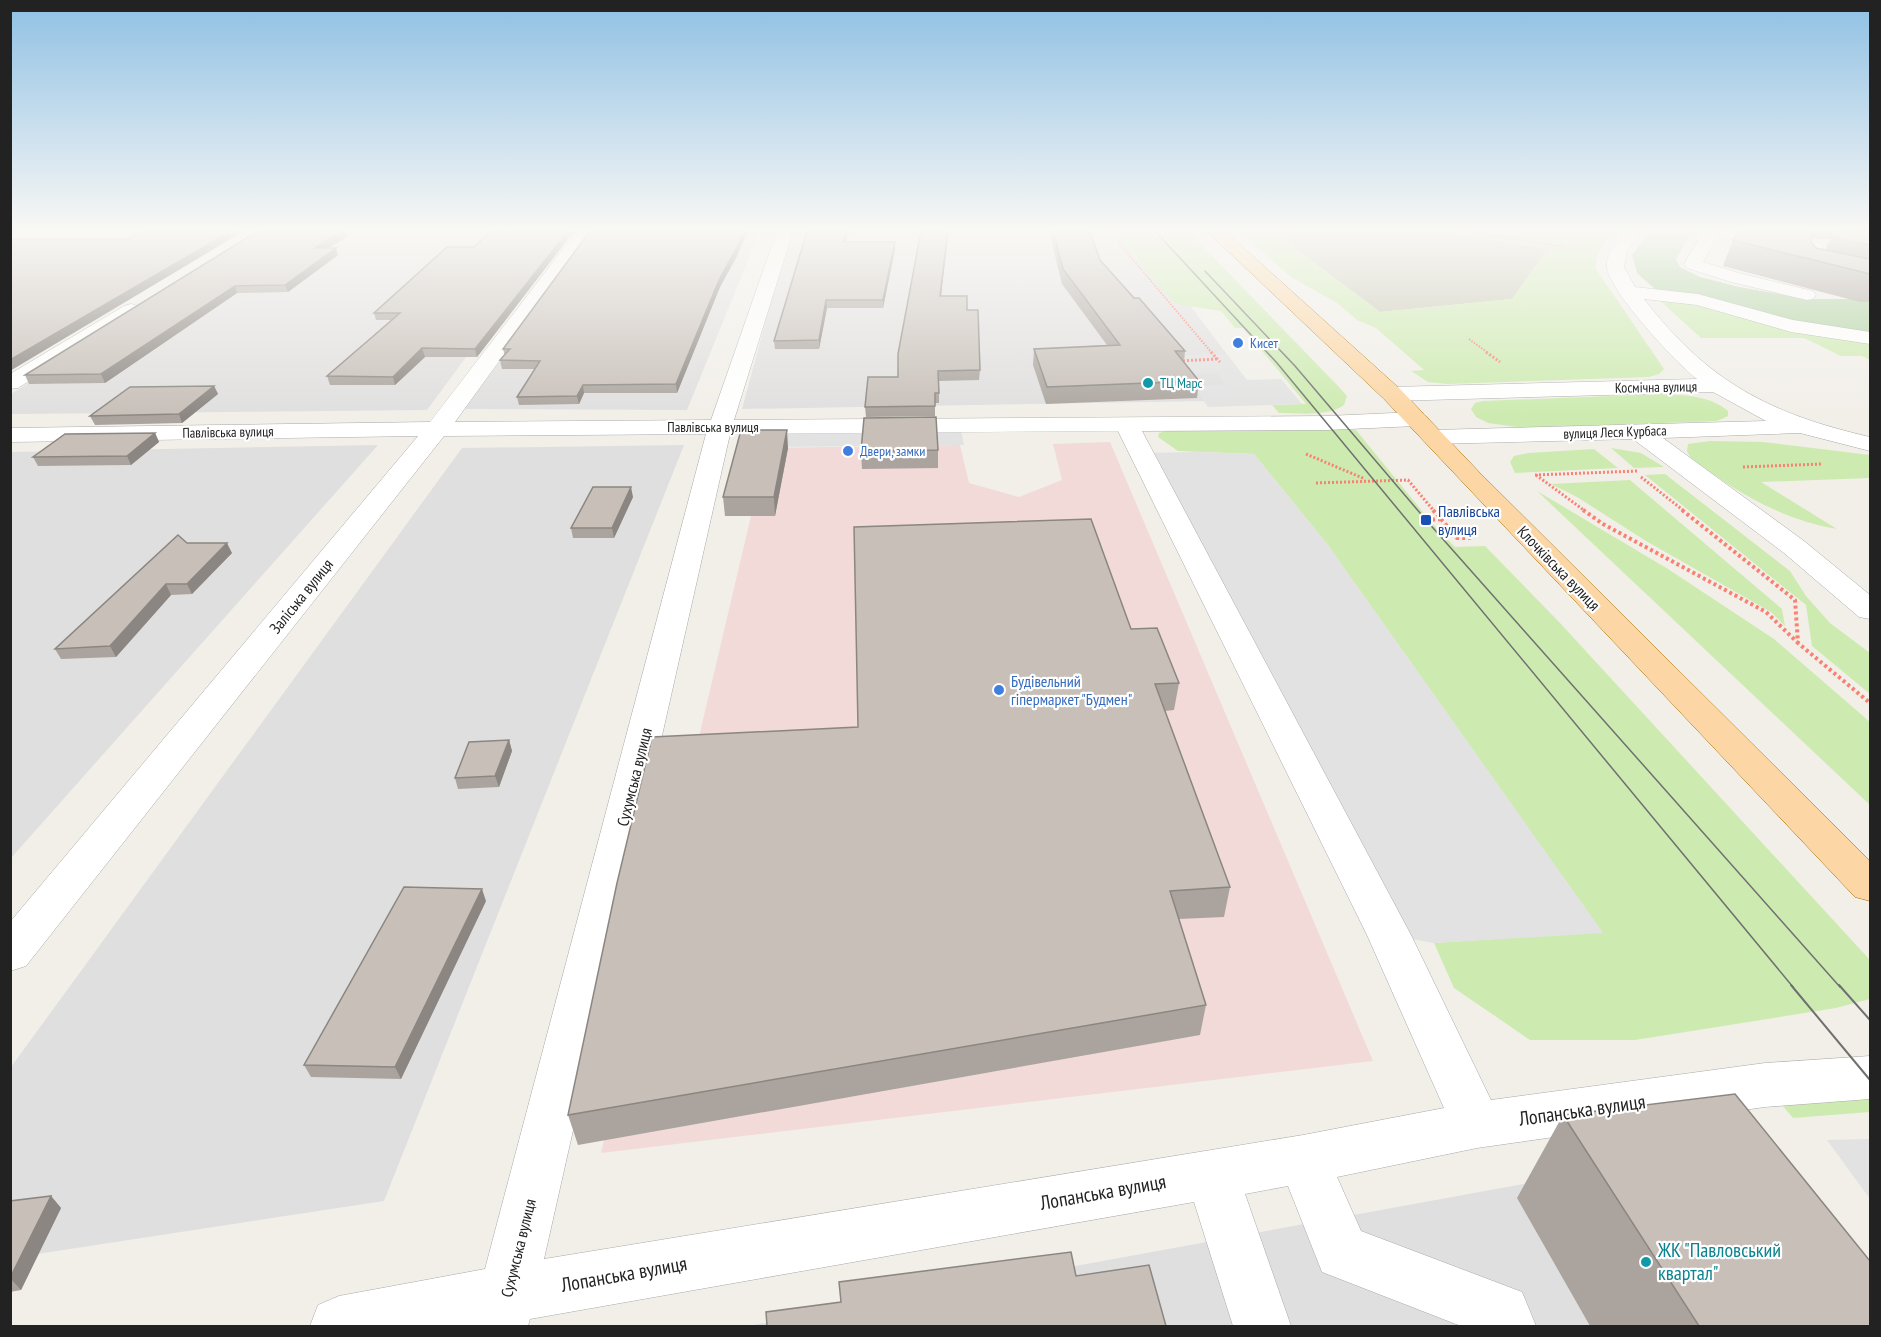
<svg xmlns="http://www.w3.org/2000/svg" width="1881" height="1337" font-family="'PT Sans Narrow',sans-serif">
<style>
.residential{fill:#e0dfdf}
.commercial{fill:#f2dad9}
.construction{fill:#c7c7b4}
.grass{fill:#cdebb0}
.forest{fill:#add19e}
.parking{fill:#e2e2e2}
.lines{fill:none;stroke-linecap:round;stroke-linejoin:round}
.minor-casing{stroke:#a9a9a9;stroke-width:1}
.major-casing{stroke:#a06b00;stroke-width:1}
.path-far2{stroke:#fa8072;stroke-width:2;stroke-dasharray:1.5 1.5;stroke-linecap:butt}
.path-far1{stroke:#fa8072;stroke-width:3;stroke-dasharray:2 2;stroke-linecap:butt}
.path{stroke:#fa8072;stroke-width:4;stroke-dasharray:3 3;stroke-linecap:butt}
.minor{fill:#fff;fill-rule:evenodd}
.major{fill:#fcd6a4;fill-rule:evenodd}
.tram-far1{stroke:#707070;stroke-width:1.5}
.tram{stroke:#707070;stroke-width:2}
.wall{fill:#aba49e;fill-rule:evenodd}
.shaded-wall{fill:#8b8681}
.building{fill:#c7bfb8;stroke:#8b8681;stroke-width:1.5}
.shop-dot{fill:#3f7fe0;stroke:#fff;stroke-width:2}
.culture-dot{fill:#0f9aa8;stroke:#fff;stroke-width:2}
.transit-dot{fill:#1a4fb4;stroke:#fff;stroke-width:2}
.labels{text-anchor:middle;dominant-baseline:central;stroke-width:4.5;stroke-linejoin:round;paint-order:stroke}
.far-shop-label{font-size:14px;fill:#366cbe;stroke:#fff;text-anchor:start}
.far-culture-label{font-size:14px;fill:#0d838f;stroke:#fff;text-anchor:start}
.far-street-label{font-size:14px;fill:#222;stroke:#fff}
.transit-label{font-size:16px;fill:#164399;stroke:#fff;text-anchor:start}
.street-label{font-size:16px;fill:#222;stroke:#fff}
.shop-label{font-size:16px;fill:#366cbe;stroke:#fff;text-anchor:start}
.near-street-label{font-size:20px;fill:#222;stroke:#fff}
.near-culture-label{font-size:20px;fill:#0d838f;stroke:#fff;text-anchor:start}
</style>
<rect width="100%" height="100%" fill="#f2efe9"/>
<path class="residential" d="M273 231H559L427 410 11 414V394Z
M597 231H760L687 410 464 409Z
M790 231H1134L1247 381 1266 400 742 409Z
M378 445 11 858V452Z
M684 445 384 1201 11 1258V1067L462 448Z
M1741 1144 1866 1326H748Z"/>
<path class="commercial" d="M1110 442 1373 1061 601 1153 767 448 960 445 969 483 1019 497 1062 480 1053 444Z"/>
<path class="construction" d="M1272 231H1441L1548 249 1512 299 1380 312Z"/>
<path class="grass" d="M1111 231H1188L1337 385 1347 396 1344 405C1327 417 1300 413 1279 413L1272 405 1306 404 1243 328H1235L1221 311 1175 304Z
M1239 231H1272L1380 312 1512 299 1547 249 1441 231H1606L1609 233C1605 247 1594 253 1596 269L1664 369 1659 374 1649 377 1447 384 1428 382 1411 371 1424 370 1376 328 1357 320 1337 303 1291 277Z
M1657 298H1677L1851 339 1870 340V360L1862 356H1841L1804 338H1701Z
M1662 394C1685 395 1711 396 1728 411V416L1717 421 1524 428 1488 423 1476 417 1471 409 1475 403 1483 401Z
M1320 427 1356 430 1431 522 1455 547 1485 546 1560 623 1870 960V999L1836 1008 1635 1040H1530L1454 988 1434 943 1602 932 1327 544 1254 454 1178 451 1158 437 1159 433 1170 430Z
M1710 441 1763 442 1870 455V478L1761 482 1837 529C1782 520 1734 491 1690 457L1687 451 1688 444Z
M1611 448 1641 453 1664 467 1634 468Z
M1594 449 1618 468 1515 473 1510 462 1514 456 1528 453Z
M1665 474 1790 571 1806 596 1830 623 1870 653V694L1812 646 1806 605 1645 475Z
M1630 480 1782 609 1785 626 1771 612 1646 541 1577 497 1551 484Z
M1537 491 1668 569 1774 639 1870 722V805Z
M1870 1078V1112L1793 1118 1765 1085Z"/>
<path class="forest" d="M1650 231H1675L1690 235 1676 259 1680 267 1700 277 1739 287 1808 299H1870V334L1664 297 1637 273 1632 255Z"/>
<path class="parking" d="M1227 354 1247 380 1281 379 1302 404 1208 407 1194 386 1226 385 1217 373 1186 374 1174 355Z
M961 431 964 445 767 447 770 433Z
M1196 452 1254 454 1327 544 1603 933 1434 943 1389 935 1142 453Z
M1870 1139V1199L1827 1140Z"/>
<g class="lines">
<defs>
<path id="minor" d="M577 231H593L455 422 711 420 777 231H793L734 420 1327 416 1416 412 1424 414 1428 419 1424 424 1416 426 1327 430 1142 431 1411 935 1491 1100 1765 1063 1870 1056V1099L1765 1107 1477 1148 1337 1177 1361 1231 1522 1292 1536 1326H1461L1322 1272 1288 1186 1245 1194 1291 1326H1233L1194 1202 530 1319 528 1326H310L318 1305 339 1296 485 1269 706 434 444 436 26 966 10 971V922L418 436 10 442V428L430 422ZM1118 431 1367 935 1444 1108 1303 1135 544 1259 730 434Z
M1625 231H1641L1627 251 1624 267 1635 287 1698 294 1793 320 1870 332V344L1791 332 1697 305 1644 299C1708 382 1770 414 1870 437V451L1800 433 1663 438 1804 541 1870 595V619L1859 617 1784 553 1633 439 1433 444 1425 442 1421 437 1425 432 1433 430 1766 421 1713 392 1392 401 1384 399 1381 394 1384 389 1392 387 1697 379C1675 362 1611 293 1607 268 1605 255 1618 241 1625 231Z
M1704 231H1750L1821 243 1823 246 1820 265 1856 273 1870 272V282L1856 283 1805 272 1802 268 1806 250 1717 236 1703 262 1742 274 1813 291 1816 295 1813 299 1807 300 1731 282 1687 268 1684 264Z
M131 304 138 306 140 310 138 314 18 388 10 389V374L124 306Z"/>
<path id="major" d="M1207 231H1225L1400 389 1480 473 1870 861V901L1855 897 1384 399Z"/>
</defs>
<use href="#minor" class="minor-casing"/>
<use href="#major" class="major-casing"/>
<path class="path-far2" d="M1467 231 1563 247
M1517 231 1530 240
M1118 242 1212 353
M1469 339 1488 353"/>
<path class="path-far1" d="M1211 352 1220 362
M1486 352 1500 362
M1179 361 1217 359
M1306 454 1365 479
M1743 467 1822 464
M1535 475 1637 471
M1536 475 1585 511
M1641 477 1684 511
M1316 483 1408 480 1434 511"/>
<path class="path" d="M1583 510 1603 524 1766 612 1798 643
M1682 510 1795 600 1798 643 1870 703
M1441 519 1457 538H1472
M1426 520 1441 519 1433 510"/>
<use href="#minor" class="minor"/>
<use href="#major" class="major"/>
<path class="tram-far1" d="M1155 231 1277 363 1793 987
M1205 271 1295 366 1426 520 1840 987"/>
<path class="tram" d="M1791 985 1870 1080
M1839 985 1870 1020"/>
</g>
<path class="wall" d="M491 231H574L477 357H425L395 385H330L327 376 391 320H376L374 313 474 247Z
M921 231H948L941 296 967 310 980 370 979 380 939 381V403H935V416L866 417 865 407 898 377Z
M1049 231H1088L1100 260 1134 298 1185 351 1184 362 1199 381 1197 398 1046 404 1033 365 1034 349 1107 345 1062 284Z
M1738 231H1870V302H1860L1723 266 1733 240ZM1812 238 1815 239H1830L1825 250 1816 248 1811 242Z
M348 236 328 248 338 255 288 292 237 293 105 383 29 384 25 375Z
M846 242H895V249L883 308H827L819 349H775L774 341Z
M738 254 720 287 677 393H584L579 404 519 405 517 397 535 369H502L500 360 505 356 503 349Z
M214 386 218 394 182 423 95 425 90 416Z
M155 433 159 442 131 465 38 466 33 457Z
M788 448 775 516H725L723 497Z
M938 450V468L862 469 861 451Z
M633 497 614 538H573L571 528Z
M187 543 232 553 192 594 171 595 116 657 61 659 55 649Z
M1131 629 1179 683 1174 710 1165 711 1230 887 1224 917 1179 919 1206 1005 1200 1035 578 1145 568 1115 858 727Z
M509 740 512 751 499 787 458 789 455 778Z
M486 901 401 1079 311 1077 304 1065Z
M1563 1115 1870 1326H1590L1517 1198Z
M51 1196 61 1208 21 1290 10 1292V1201Z"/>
<path class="shaded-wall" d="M231 231H244L10 371V360Z
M342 231H346L348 236 317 255 315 248Z
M568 231H574L477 357 475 349Z
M744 231H748L738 254 720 287 677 393 676 384 719 280Z
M847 231H849L844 249 843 242Z
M948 231V234L940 305V296Z
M895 242V249L883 308V300Z
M336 248 338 255 288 292 285 285Z
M235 286 237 293 105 383 101 374Z
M826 300 827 308 819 349V340Z
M422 348 425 357 395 385 393 377Z
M583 385 584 393 579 404 577 396Z
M214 386 218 394 182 423 179 414Z
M787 430 788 448 775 516 774 497Z
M155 433 159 442 131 465 127 456Z
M631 487 633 497 614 538 612 528Z
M227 543 232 553 192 594 187 584Z
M166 584 171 595 116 657 110 646Z
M509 740 512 751 499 787 495 776Z
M482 889 486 901 401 1079 395 1067Z
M51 1196 61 1208 21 1290 10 1278Z"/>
<path class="building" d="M143 231H231L10 360V239H128Z
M258 231H342L315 248H336L285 285 235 286 101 374 25 375Z
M491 231H568L475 349 422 348 393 377 327 376 400 313H374L447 247H474Z
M590 231H744L737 247 719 280 676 384 583 385 577 396 517 397 540 361 500 360 510 349H503Z
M807 231H847L843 242H895L883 300H826L819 340 774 341Z
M921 231H948L940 296H967V310H978L980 370 938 371 939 393H935V406L865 407 868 377H898V354Z
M1053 231H1088L1091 235 1100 260 1134 298H1139L1185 351H1175L1199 381 1047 387 1034 349 1120 345 1063 269Z
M1738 231H1813L1811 242 1816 248 1870 259V274L1733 240Z
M1835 231H1870V245L1834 238Z
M214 386 179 414 90 416 130 387Z
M936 417 938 450 861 451 864 418Z
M741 430H787L774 497H723Z
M155 433 127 456 33 457 65 434Z
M593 487H631L612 528H571Z
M1091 519 1131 629 1157 628 1179 683 1155 684 1230 887 1170 891 1206 1005 568 1115 617 883 652 737 858 727 854 527Z
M178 535 187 543H227L187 584H166L110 646 55 649Z
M509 740 495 776 455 778 469 742Z
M404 887 482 889 395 1067 304 1065Z
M1735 1094 1870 1261V1326H1699L1563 1115Z
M51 1196 10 1278V1201Z
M1071 1252 1076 1276 1149 1265 1166 1326H767L766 1312 841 1302 839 1282Z"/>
<linearGradient id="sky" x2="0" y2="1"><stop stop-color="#8fc0e4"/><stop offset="0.55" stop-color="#f9f8f5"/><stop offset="1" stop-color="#f9f8f5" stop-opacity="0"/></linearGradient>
<rect width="1881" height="418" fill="url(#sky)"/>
<g class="shop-dot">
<circle cx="1238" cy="343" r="6"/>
<circle cx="848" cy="451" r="6"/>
<circle cx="999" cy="690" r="6"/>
</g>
<g class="culture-dot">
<circle cx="1148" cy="383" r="6"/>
<circle cx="1646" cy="1262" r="6"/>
</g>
<rect class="transit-dot" x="1420" y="514" width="12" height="12" rx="3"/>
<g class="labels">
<g class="far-shop-label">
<text x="1250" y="343">Кисет</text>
<text x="860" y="451">Двери, замки</text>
</g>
<g class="far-culture-label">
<text x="1160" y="383">ТЦ Марс</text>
</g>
<g class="far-street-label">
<text transform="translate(1656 387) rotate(-1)">Космічна вулиця</text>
<text x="713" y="427">Павлівська вулиця</text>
<text transform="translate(228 432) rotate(-1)">Павлівська вулиця</text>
<text transform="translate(1615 432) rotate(-2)">вулиця Леся Курбаса</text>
</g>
<g class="transit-label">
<text x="1438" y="511">Павлівська<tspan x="1438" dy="18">вулиця</tspan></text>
</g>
<g class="street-label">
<text transform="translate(1559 568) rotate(46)">Клочківська вулиця</text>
<text transform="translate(301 596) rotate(-51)">Заліська вулиця</text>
<text transform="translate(634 777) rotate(-76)">Сухумська вулиця</text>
<text transform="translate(518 1248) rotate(-76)">Сухумська вулиця</text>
</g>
<g class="shop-label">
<text x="1011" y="681">Будівельний<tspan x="1011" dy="18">гіпермаркет "Будмен"</tspan></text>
</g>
<g class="near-street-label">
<text transform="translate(1582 1110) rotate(-8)">Лопанська вулиця</text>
<text transform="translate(1103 1192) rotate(-10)">Лопанська вулиця</text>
<text transform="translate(624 1274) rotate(-10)">Лопанська вулиця</text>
</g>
<g class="near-culture-label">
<text x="1658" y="1250">ЖК "Павловський<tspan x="1658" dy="23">квартал"</tspan></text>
</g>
</g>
<rect width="1881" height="1337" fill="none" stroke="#222222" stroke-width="24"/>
</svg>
